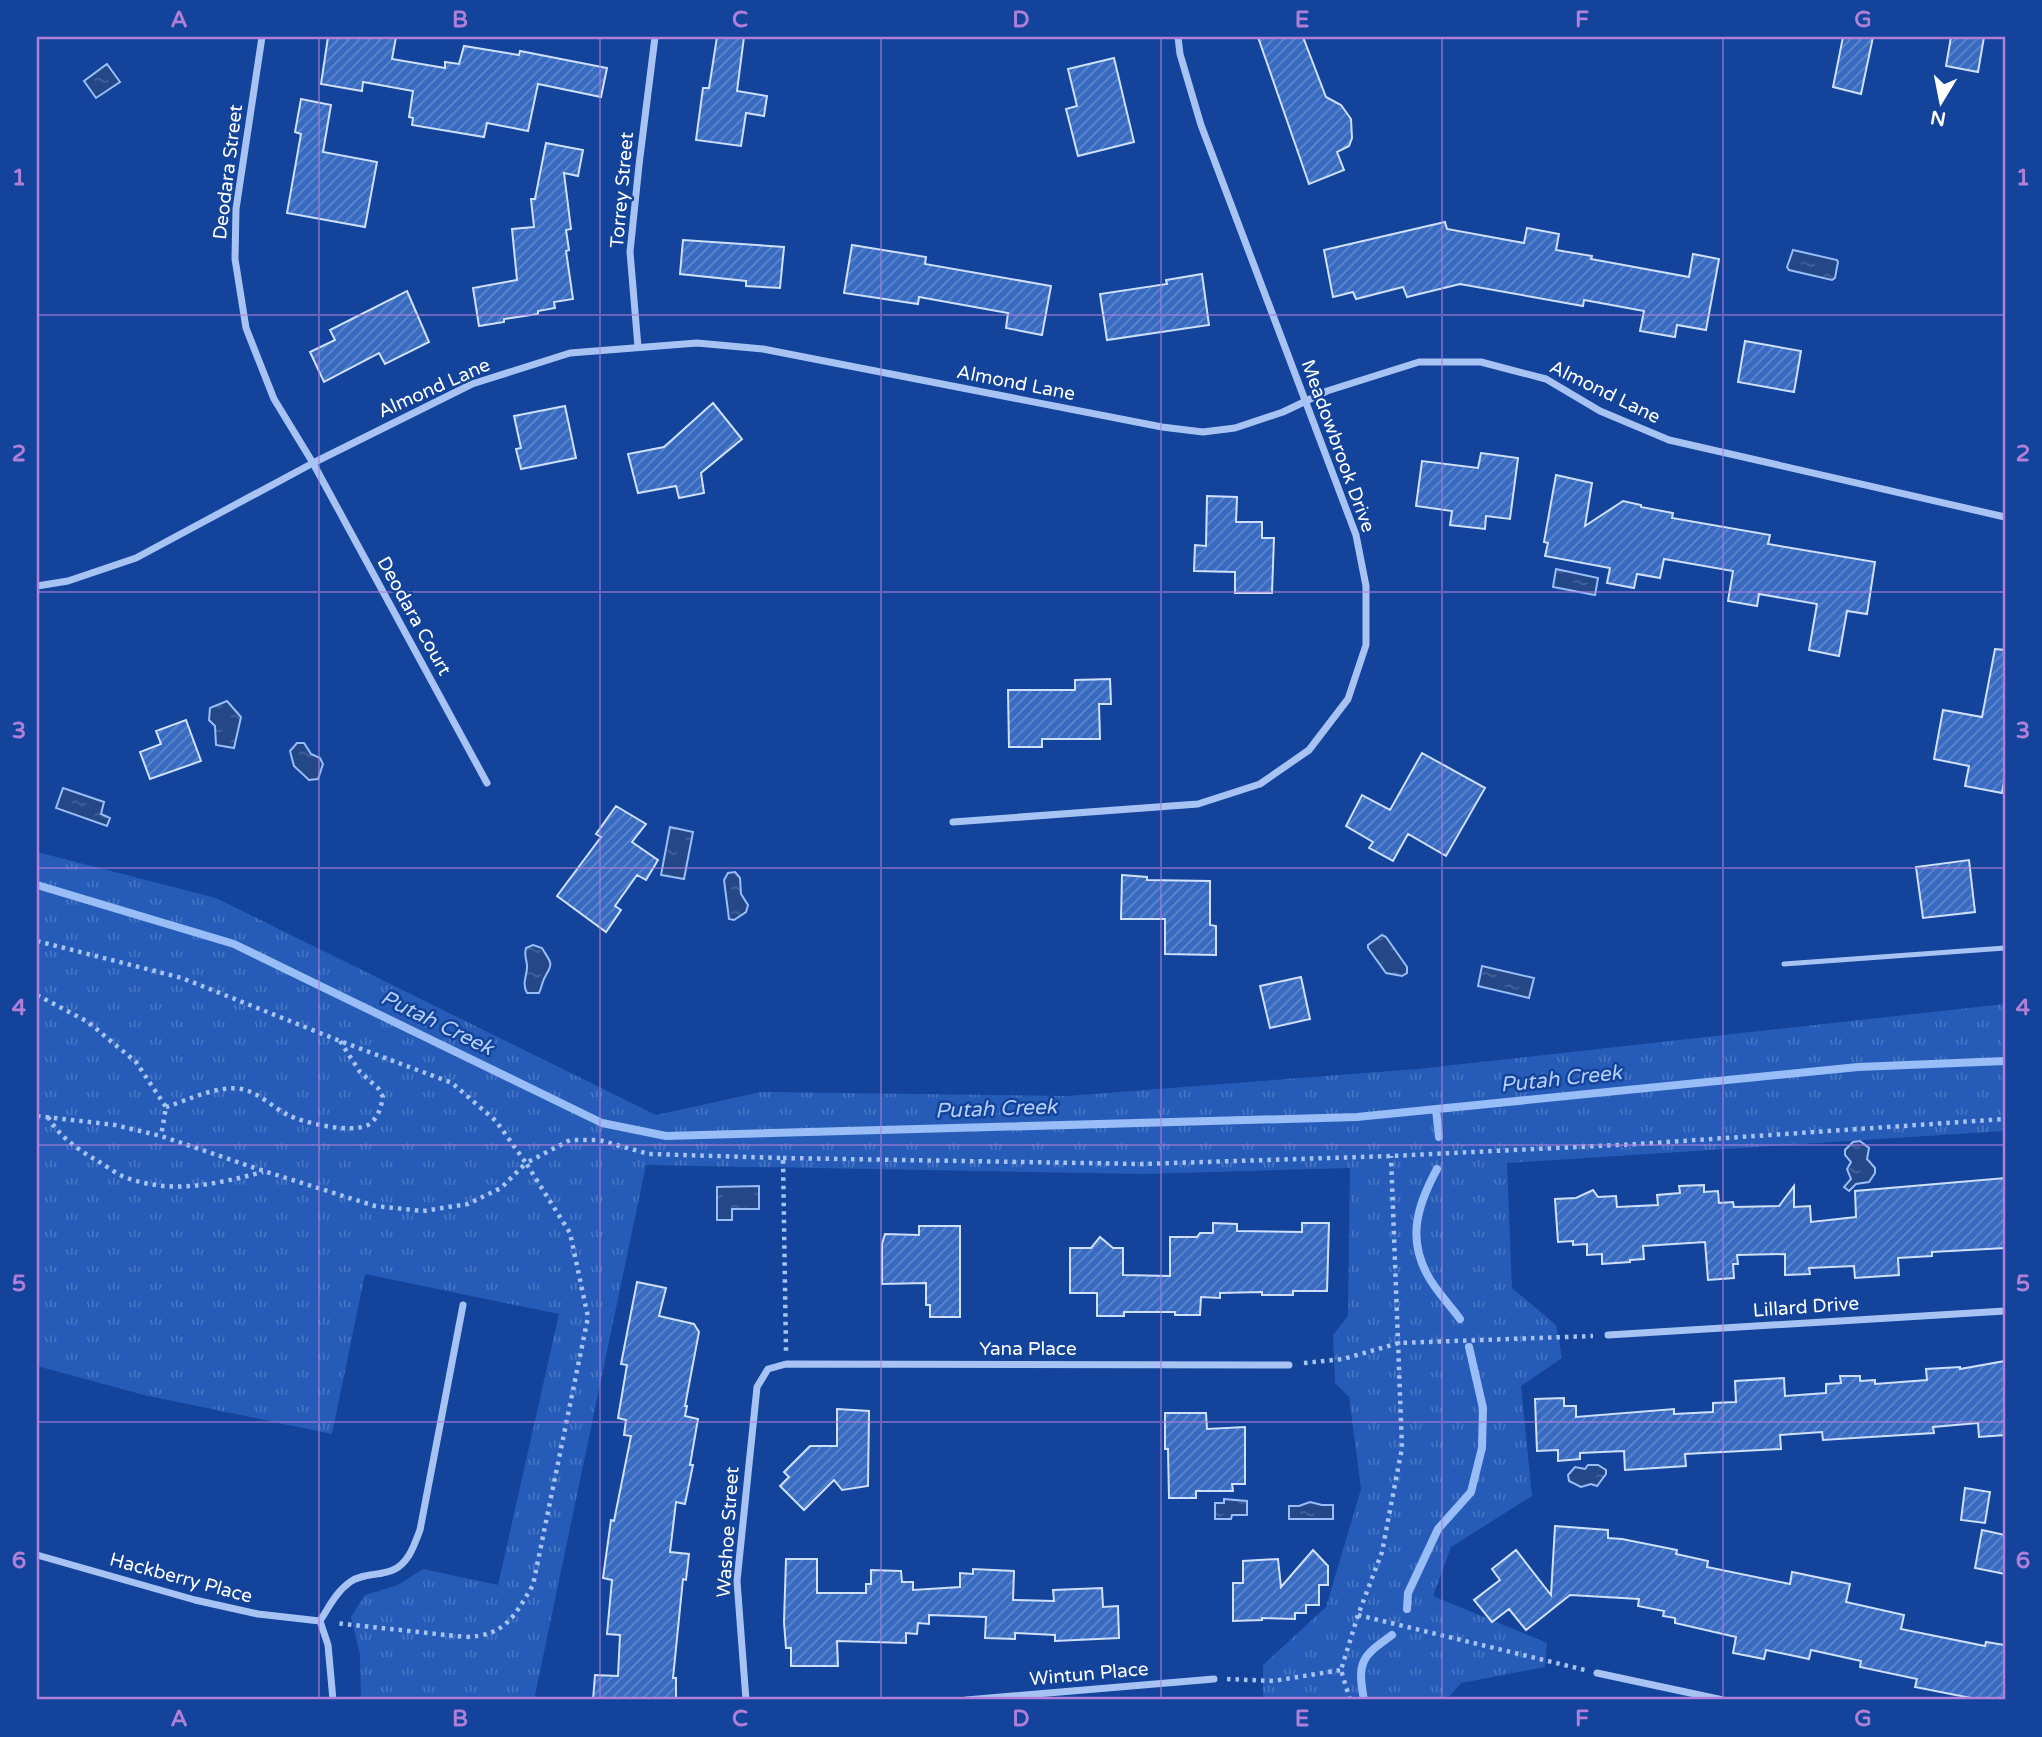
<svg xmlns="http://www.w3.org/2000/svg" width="2042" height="1737" font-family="'Varela Round',sans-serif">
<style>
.grass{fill:url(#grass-tufts)}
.water{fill:url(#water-ripples);stroke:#99bdf6;stroke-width:2}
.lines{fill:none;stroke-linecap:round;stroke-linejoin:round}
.stream{stroke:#99bdf6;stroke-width:8}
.building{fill:url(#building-hatch);stroke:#cfe0fd;stroke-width:2}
.path{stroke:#a7c3f3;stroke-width:4.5;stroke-dasharray:3.5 5;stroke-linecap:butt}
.service{stroke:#a7c3f3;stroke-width:5}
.minor{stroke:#a7c3f3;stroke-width:7}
.grid{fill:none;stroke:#b080d9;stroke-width:2;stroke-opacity:0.55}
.labels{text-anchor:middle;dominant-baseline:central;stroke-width:5;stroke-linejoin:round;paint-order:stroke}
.street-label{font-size:19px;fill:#fff;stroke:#13439a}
.water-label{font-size:21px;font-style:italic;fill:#b4cefa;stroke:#13439a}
.neatline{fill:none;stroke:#b080d9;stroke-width:2.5}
.grid-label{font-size:23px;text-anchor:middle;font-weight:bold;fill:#b080d9}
</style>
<defs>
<pattern id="grass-tufts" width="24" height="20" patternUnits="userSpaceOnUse" patternTransform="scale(1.75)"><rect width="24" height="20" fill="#265cb8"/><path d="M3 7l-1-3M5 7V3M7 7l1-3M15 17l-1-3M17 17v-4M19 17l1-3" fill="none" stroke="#4774c3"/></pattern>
<pattern id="water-ripples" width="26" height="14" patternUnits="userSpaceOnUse" patternTransform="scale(1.75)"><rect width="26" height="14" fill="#244788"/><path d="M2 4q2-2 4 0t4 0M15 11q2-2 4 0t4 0" fill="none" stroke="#45639a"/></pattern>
<pattern id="building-hatch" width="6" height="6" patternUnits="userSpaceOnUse" patternTransform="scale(1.75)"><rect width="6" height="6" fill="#376ac0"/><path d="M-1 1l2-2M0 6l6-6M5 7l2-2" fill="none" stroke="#5f88cd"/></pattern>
</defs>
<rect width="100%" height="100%" fill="#13439a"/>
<path class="grass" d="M37 852 216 898 656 1115 761 1092 1067 1096 1417 1069 2005 1004V1131L1507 1163 1512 1288 1556 1325 1562 1358 1521 1386 1532 1496 1451 1547 1433 1596 1547 1643 1545 1667 1461 1683 1446 1700H1263V1665L1326 1607 1361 1489 1349 1397 1335 1383 1333 1335 1348 1316 1350 1168 1144 1174 646 1165 534 1700H361L360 1654 351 1617 365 1595 398 1585 423 1569 498 1585 559 1314 365 1274 332 1434 144 1395 37 1366Z"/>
<path class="water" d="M107 64 120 82 96 98 84 81Z
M1793 250 1837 260 1838 262 1835 278 1832 280 1789 270 1787 267Z
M1556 569 1598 578 1595 595 1553 587Z
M227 701 241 717 234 748 216 745 215 726 209 720 210 708Z
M297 743H304L311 754 320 758 323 764 318 779 309 780 294 766 290 751Z
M63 788 104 802 101 814 110 818 107 826 56 808Z
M670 827 693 832 684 879 661 875Z
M735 872 740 878 741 894 748 905 746 912 734 920 729 919 724 880 728 873Z
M1382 935 1386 937 1407 967V973L1402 976 1386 973 1368 948V945Z
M533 945 542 948C550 962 554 962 546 975 542 981 542 987 539 993H527C521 982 528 975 527 965 526 957 524 955 526 948Z
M1482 966 1534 978 1529 998 1478 986Z
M1860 1141 1869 1148 1867 1159 1875 1168V1173L1869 1182 1856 1184 1849 1191 1844 1187 1851 1179 1847 1169 1851 1162 1845 1155V1150L1853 1142Z
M759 1186V1209H732V1220H717V1187Z
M1588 1465H1598L1606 1470V1474L1597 1486 1591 1484 1581 1487 1569 1481 1568 1475 1575 1467 1585 1469Z
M1224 1499 1247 1501V1515H1232L1231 1519H1215V1503H1224Z
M1310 1502 1322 1505H1333V1519H1289V1506H1299Z"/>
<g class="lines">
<path class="stream" d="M37 885 234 944 602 1123 666 1136 1357 1117 1858 1067 2005 1061
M1436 1109 1439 1137
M1437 1169C1418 1204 1407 1237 1427 1274 1435 1290 1450 1305 1460 1319
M1407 1609 1408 1593 1438 1529 1471 1492 1482 1448 1483 1408 1469 1347
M1364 1700C1357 1662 1361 1657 1392 1635"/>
</g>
<path class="building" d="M328 37H396L392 59 445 68V62L459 64 464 46 519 55 520 51 607 68 601 97 538 84 528 131 487 123 484 137 412 125 413 118 409 117 413 91 363 82 362 91 321 84Z
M717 37H744L737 91 767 96 764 116 746 113 741 146 696 140 703 88H709Z
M1258 37H1303L1326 97 1341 105 1351 119 1352 138 1349 146 1337 152 1344 170 1309 184Z
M1843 37H1873L1861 94 1833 87Z
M1951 37H1984L1978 72 1946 66Z
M1114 58 1134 142 1078 156 1066 109 1077 106 1068 69Z
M301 99 331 105 323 152 377 162 365 227 287 213 301 134 295 132Z
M546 143 583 150 578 176 564 173 571 229 566 230 569 250 566 251 573 299 554 302 555 308 538 311V314L504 319V322L479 326 473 288 517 280 512 229 534 227 531 199H535Z
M1445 222 1447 229 1524 243 1527 228 1559 234 1556 250 1592 256 1591 259 1689 277 1693 254 1719 259 1706 330 1677 325 1675 337 1640 331 1644 311 1584 300 1583 306 1460 284 1407 297 1403 287 1356 299 1353 292 1333 297 1324 250Z
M683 240 784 247 780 288 746 286V281L680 274Z
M852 245 926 257 925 264 1051 286 1042 335 1006 328 1008 313 919 297 918 304 844 293Z
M1202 274 1209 325 1107 340 1100 294 1167 284 1166 280Z
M407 291 429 342 385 364 379 353 324 382 310 352 335 340 330 330Z
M1745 341 1801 351 1794 392 1738 382Z
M713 403 742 439 701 473 704 493 679 498 676 486 638 493 628 454 664 447Z
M565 406 576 458 521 469 516 449 521 448 514 416Z
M1481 453 1518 458 1510 519 1486 516 1485 529 1450 525 1452 511 1416 506 1422 461 1478 468Z
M1556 475 1592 483 1585 526 1623 501 1641 505V507L1673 513 1672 518 1770 535 1768 544 1875 562 1867 614 1847 611 1839 656 1809 650 1817 604 1759 594 1757 606 1728 601 1733 571 1664 559 1660 578 1637 574 1634 588 1607 583 1610 568 1545 556 1548 543 1544 542Z
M1207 496 1237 497 1236 522H1262V538H1274L1272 593H1235V572L1194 571 1195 545 1206 546Z
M1995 649 2005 650V776L2002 793 1965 786 1969 766 1934 759 1943 710 1982 717Z
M1110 679 1111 704H1099L1100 739H1042V747H1009L1008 690H1075V680Z
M186 720 201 761 150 779 140 752 161 744 156 731Z
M1422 753 1485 788 1446 856 1408 834 1393 861 1369 848 1373 842 1346 826 1362 795 1390 810Z
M616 806 646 824 632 842 658 860 646 880 637 875 615 906 621 910 606 932 557 896 601 837 596 834Z
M1969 860 1975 912 1923 918 1916 867Z
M1122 875 1147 877V880L1210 881V925L1216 926V955L1165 954V919H1121Z
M1301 977 1310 1019 1270 1028 1260 986Z
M2005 1178V1248L1932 1252V1256L1898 1258 1899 1275 1855 1278 1854 1266 1809 1268 1810 1274 1785 1275V1254L1737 1255 1738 1264H1733L1734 1278 1708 1280 1705 1242 1643 1246 1644 1259 1630 1260V1262L1602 1264V1254L1587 1255V1244L1573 1245V1241L1558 1242 1555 1199 1576 1198 1593 1190 1598 1197 1616 1196 1617 1207 1658 1205 1657 1195 1680 1193 1679 1186 1704 1185V1192L1718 1191 1719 1203 1733 1202 1734 1207 1779 1206 1794 1186V1207L1810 1206 1811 1222 1856 1217 1855 1191Z
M1213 1223 1237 1224V1231L1302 1232V1223H1329L1327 1291H1293V1295H1262V1292L1220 1293V1298L1201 1297 1200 1315H1175V1312H1124V1316H1097V1293H1070V1248H1091L1100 1237 1113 1248H1123V1275L1170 1276V1237H1197L1200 1233H1213Z
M919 1226H960V1317H930V1305H926V1283L882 1284V1244L885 1234 919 1235Z
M637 1282 666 1288 659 1316 694 1324 699 1332 685 1406H687L685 1416 698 1419 690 1465H693L685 1504 676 1502 670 1552 689 1554 686 1580 683 1579 673 1678H676V1700H593L595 1675 618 1676 620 1635 607 1634 612 1580 603 1578 611 1520 614 1521 631 1436 624 1435 626 1420 618 1418 627 1365 621 1364Z
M2005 1361V1435L1979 1437 1978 1423 1933 1427 1934 1433 1823 1440 1822 1432 1780 1435 1781 1449 1685 1454 1686 1466 1625 1470 1624 1451 1580 1453V1459L1558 1461V1450L1537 1451 1535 1399 1564 1398V1406H1576V1417L1674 1409V1414L1713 1412V1403L1736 1402 1735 1381 1784 1378 1785 1396 1826 1393V1384L1841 1383 1840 1376H1860V1381L1875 1380V1384L1927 1380 1926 1369 1960 1367V1369Z
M837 1409 869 1411 868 1486 842 1490 834 1480 804 1510 780 1486 789 1477 784 1472 810 1446H837Z
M1165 1413H1206L1207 1429 1245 1427V1484H1232L1233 1491H1196V1498H1169L1168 1449H1165Z
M1965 1488 1990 1492 1985 1523 1961 1520Z
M1555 1526 1608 1530V1538L1622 1539 1677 1550 1676 1554 1708 1561 1707 1567 1790 1584 1792 1572 1850 1584 1846 1602 1904 1615 1901 1629 1985 1646 1986 1642 2005 1645V1700H1981L1915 1687 1917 1679 1860 1667 1861 1661 1811 1650 1809 1659 1766 1650 1764 1659 1733 1653 1736 1637 1675 1623V1618L1663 1616 1664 1611 1638 1606 1639 1599 1570 1595 1526 1630 1509 1609 1492 1622 1474 1600 1500 1580 1492 1569 1516 1550 1551 1595Z
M1982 1530 2005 1535V1574L1975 1568Z
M1313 1550 1328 1566V1585H1319V1605H1306V1613H1295V1619L1262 1618V1620L1233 1621V1583H1243V1561L1278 1559 1281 1587Z
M786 1559H817V1593H866V1584H871V1570L901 1571 902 1582H913V1590L960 1587V1573L973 1574V1569L1014 1571 1013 1600 1054 1601 1053 1590 1102 1588 1103 1607 1118 1606 1119 1638 1055 1641V1635L1015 1633V1639L985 1638 986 1617 929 1615V1624L918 1623 917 1634 906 1633V1643L837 1641 838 1666H791V1648H786L784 1622Z"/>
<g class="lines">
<path class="path" d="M37 941 182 978 340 1041 452 1083 496 1121 526 1163 570 1140H599L649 1154 783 1158 786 1351
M37 995 88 1022 136 1062 166 1107 161 1136
M166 1107C189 1100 221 1083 245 1090 260 1094 274 1108 288 1115 304 1123 351 1134 368 1125 378 1119 381 1107 383 1097L378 1088 360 1072 340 1041
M37 1116 115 1125 161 1136 264 1171 375 1206 423 1211 468 1204 501 1188 526 1163 570 1233 588 1317 533 1585C514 1617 505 1636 465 1637L335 1623
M48 1117C59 1136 77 1149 96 1160 105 1165 115 1173 124 1177 172 1195 216 1184 263 1172
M783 1158 1142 1164 1391 1156 1638 1144 2005 1119
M1304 1363 1343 1359 1399 1343 1593 1336
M1358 1615 1585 1670
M1227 1679 1273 1681 1341 1670
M1350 1700 1341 1670 1358 1615 1382 1552 1402 1448 1391 1156"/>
<path class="service" d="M1784 964 2005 948"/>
<path class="minor" d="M262 37 236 209 235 259 246 328 274 399 313 463 487 783
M638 347 630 252 639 165 655 37
M37 586 68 581 136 558 313 463 472 384 570 353 697 343 763 349 1162 427 1203 432 1235 428 1283 412 1327 391 1419 362H1481L1546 379 1600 411 1669 440 2005 517
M953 822 1198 804 1260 784 1309 750 1348 699 1366 645V586L1356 535 1201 125 1180 54 1178 37
M1608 1335 2005 1311
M37 1555 195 1600 258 1614 320 1621
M320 1621C329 1607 336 1592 350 1582 363 1573 379 1576 393 1570 409 1563 414 1545 420 1530L463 1305
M320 1621 328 1645 333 1700
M1597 1673 1723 1700
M746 1700 737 1581 757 1387 768 1369 786 1364 1289 1365
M966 1700 1214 1679"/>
</g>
<path class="grid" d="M319 37V1700M600 37V1700M881 37V1700M1161 37V1700M1442 37V1700M1723 37V1700M37 315H2005M37 592H2005M37 868H2005M37 1145H2005M37 1422H2005"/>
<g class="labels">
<g class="street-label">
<text transform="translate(228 172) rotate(-83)">Deodara Street</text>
<text transform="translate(622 190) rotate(-85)">Torrey Street</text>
<text transform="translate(1016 383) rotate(11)">Almond Lane</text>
<text transform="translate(434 388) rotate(-24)">Almond Lane</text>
<text transform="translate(1605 392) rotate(26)">Almond Lane</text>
<text transform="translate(1338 446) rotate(70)">Meadowbrook Drive</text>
<text transform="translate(414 616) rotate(61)">Deodara Court</text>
<text transform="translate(1806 1307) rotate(-4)">Lillard Drive</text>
<text x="1028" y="1349">Yana Place</text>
<text transform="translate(728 1532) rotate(-86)">Washoe Street</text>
<text transform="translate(181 1578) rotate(15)">Hackberry Place</text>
<text transform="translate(1089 1674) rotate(-5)">Wintun Place</text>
</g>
<g class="water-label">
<text transform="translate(437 1023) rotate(26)">Putah Creek</text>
<text transform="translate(1561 1079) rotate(-6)">Putah Creek</text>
<text transform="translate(996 1109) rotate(-2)">Putah Creek</text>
</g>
</g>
<rect width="2042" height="1737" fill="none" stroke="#13439a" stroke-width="77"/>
<g transform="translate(1941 102) rotate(190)" stroke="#13439a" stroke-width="5" paint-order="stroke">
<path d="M0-5L12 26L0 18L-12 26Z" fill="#ffffff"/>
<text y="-10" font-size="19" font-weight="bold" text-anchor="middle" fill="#ffffff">N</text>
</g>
<rect x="38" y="38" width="1966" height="1660" class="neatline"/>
<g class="grid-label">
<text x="179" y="27">A</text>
<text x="460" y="27">B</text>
<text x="740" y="27">C</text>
<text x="1021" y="27">D</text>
<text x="1302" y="27">E</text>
<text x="1582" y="27">F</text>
<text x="1863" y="27">G</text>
<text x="19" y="185">1</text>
<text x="2023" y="185">1</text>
<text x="19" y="461">2</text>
<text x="2023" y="461">2</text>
<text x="19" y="738">3</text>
<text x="2023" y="738">3</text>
<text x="19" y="1015">4</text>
<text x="2023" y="1015">4</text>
<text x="19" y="1291">5</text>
<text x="2023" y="1291">5</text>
<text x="19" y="1568">6</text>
<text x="2023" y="1568">6</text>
<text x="179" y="1726">A</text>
<text x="460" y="1726">B</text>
<text x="740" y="1726">C</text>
<text x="1021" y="1726">D</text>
<text x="1302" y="1726">E</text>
<text x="1582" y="1726">F</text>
<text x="1863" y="1726">G</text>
</g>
</svg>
